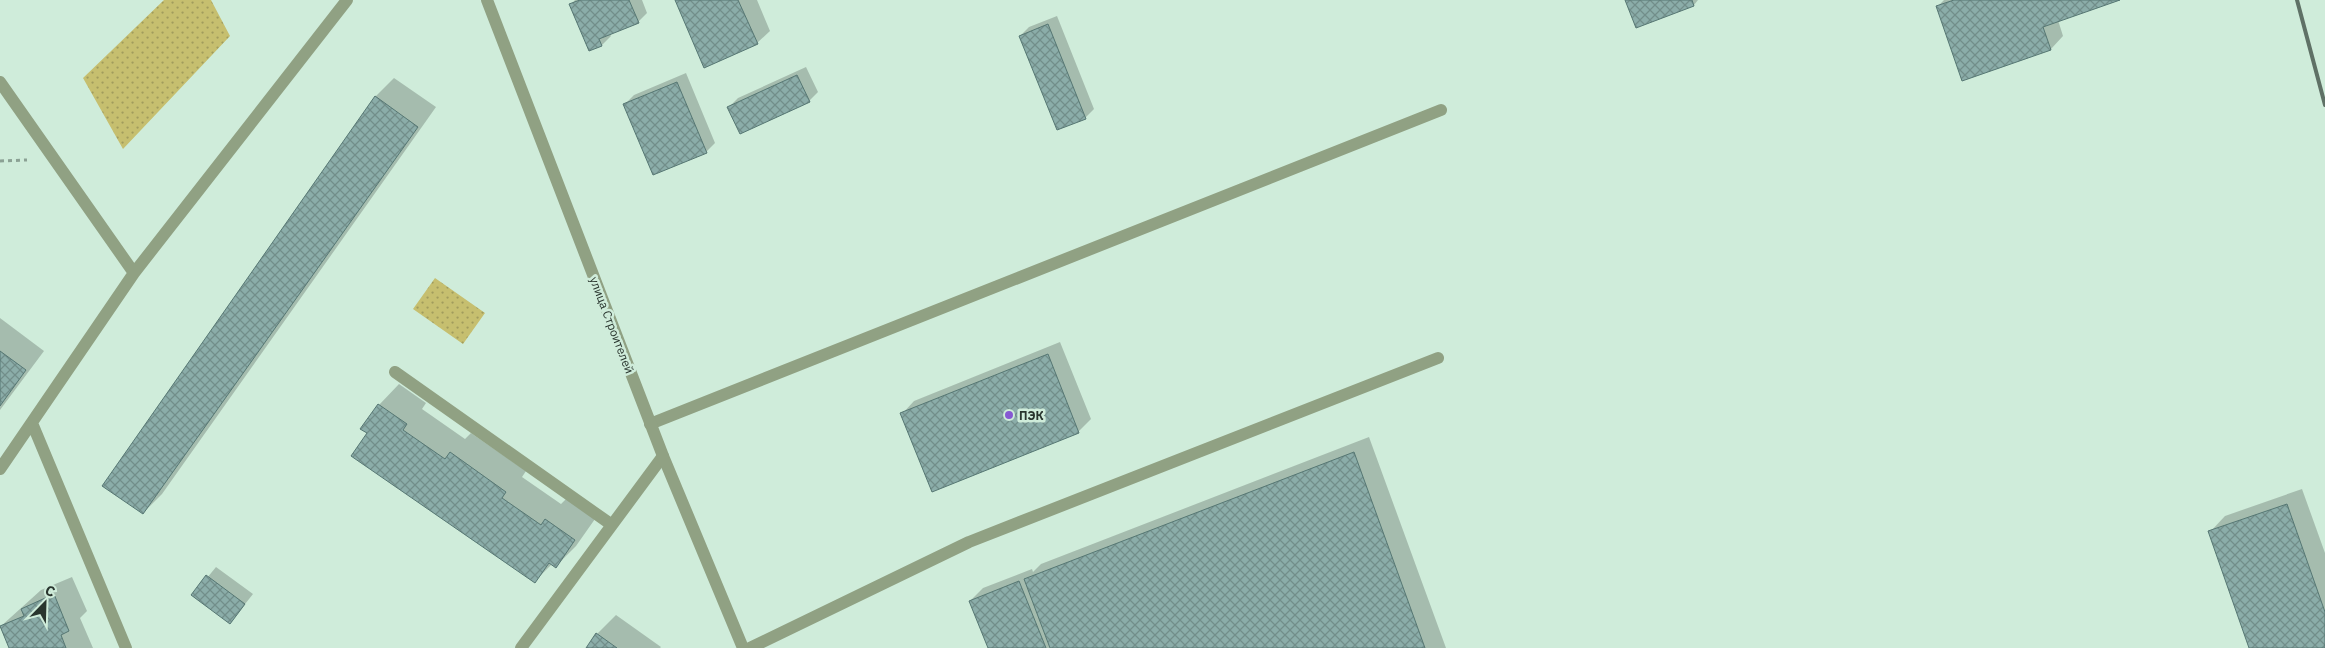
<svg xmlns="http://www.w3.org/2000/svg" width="2325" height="648" font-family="'IBM Plex Sans',sans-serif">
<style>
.grass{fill:url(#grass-dots)}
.shadow{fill:#0003}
.building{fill:url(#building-cross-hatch);stroke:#567773}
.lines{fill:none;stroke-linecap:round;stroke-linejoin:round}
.path{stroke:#8ba194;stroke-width:3;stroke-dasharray:4 4;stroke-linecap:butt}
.lane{stroke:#90a183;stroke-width:12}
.street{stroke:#90a183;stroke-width:12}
.rail{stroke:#5f7166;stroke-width:4}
.poi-dot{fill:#8659d2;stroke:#cfecda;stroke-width:2}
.labels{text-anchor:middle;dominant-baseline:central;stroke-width:5;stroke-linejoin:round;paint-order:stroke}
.street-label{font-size:12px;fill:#29352e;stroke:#cfecda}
.poi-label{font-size:12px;font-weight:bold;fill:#29352e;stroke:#cfecda;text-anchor:start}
</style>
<defs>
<pattern id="grass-dots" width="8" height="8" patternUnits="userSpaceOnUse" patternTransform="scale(1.25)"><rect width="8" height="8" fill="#c6bf6f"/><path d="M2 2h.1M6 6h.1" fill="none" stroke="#a19c5c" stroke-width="1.8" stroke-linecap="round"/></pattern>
<pattern id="building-cross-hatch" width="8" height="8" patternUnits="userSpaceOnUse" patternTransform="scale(1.25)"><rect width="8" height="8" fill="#8bada9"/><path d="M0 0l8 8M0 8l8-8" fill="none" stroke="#728e8a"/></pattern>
</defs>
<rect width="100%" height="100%" fill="#cfecda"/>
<path class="grass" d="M164 0H211L230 36 123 149 83 78Z
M435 278 485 313 463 344 413 309Z"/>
<path class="shadow" d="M575 0H642L647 13 638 22 610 34 611 36 602 45 589 50 571 5Z
M676 0H757L770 31 757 43Z
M1626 0H1698L1694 5Z
M1944 0H2116L2058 20 2063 36 2051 49 1938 6Z
M1057 16 1094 109 1085 118 1020 36 1029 27Z
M806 67 818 92 809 101 729 107 738 98Z
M686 73 715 143 706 152 625 104 634 95Z
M394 78 436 107 162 494 143 513 376 96Z
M0 318 44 351 0 410Z
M1060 342 1091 419 1078 432 902 414 914 401Z
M399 384 426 403 422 409 465 439 471 433 526 471 522 477 561 504 566 499 595 519 576 546 556 566 552 564 535 581 369 433 379 405Z
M1369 437 1446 648H989L970 601 983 588 1032 569 1033 572 1041 564Z
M2302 489 2325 553V648H2251L2210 532 2225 516Z
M216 567 253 594 230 623 193 595Z
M72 577 87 611 80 618 93 648H10L0 627 41 590Z
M616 615 661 647 660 648H587L597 634Z"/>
<path class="building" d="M580 0H629L639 23 599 39 602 46 589 51 569 4Z
M675 0H738L758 44 704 68Z
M1625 0H1692L1694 6 1636 28Z
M1954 0H2120L2043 27 2051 50 1962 81 1936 6Z
M1048 24 1086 119 1057 130 1019 36Z
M797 75 810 102 740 134 727 107Z
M677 82 707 153 653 175 623 104Z
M375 96 418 127 143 514 102 486Z
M0 351 26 370 0 406Z
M1048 354 1079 433 932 492 900 413Z
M378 404 407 424 403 430 445 459 450 452 506 492 502 498 541 525 545 519 575 540 556 568 549 563 535 583 351 456 367 433 360 429Z
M1354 452 1425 648H1050L1024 579Z
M2287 504 2325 612V648H2249L2208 531Z
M206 575 245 604 230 624 191 595Z
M1019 581 1046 648H988L969 601Z
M54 594 69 631 61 635 66 648H9L0 626 24 616 21 609Z
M596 633 617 648H586Z"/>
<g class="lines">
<path class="path" d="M0 161 27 160"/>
<path class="lane" d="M0 82 134 273 347 0
M395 372 612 525
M32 423 126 648
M650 424 1441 110
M0 469 134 273
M521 648 663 456
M750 648 969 542 1438 358"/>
<path class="street" d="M487 0 663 456 743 648"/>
<path class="rail" d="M2297 0 2325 105"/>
</g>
<circle class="poi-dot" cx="1009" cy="415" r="5"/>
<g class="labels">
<g class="street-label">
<text transform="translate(612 325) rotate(69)">улица Строителей</text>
</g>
<g class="poi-label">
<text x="1019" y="415">ПЭК</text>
</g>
</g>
<g transform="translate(45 603) rotate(23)" stroke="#cfecda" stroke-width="4" paint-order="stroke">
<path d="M0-4L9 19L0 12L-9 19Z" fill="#29352e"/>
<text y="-8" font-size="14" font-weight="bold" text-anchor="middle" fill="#29352e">С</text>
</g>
</svg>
